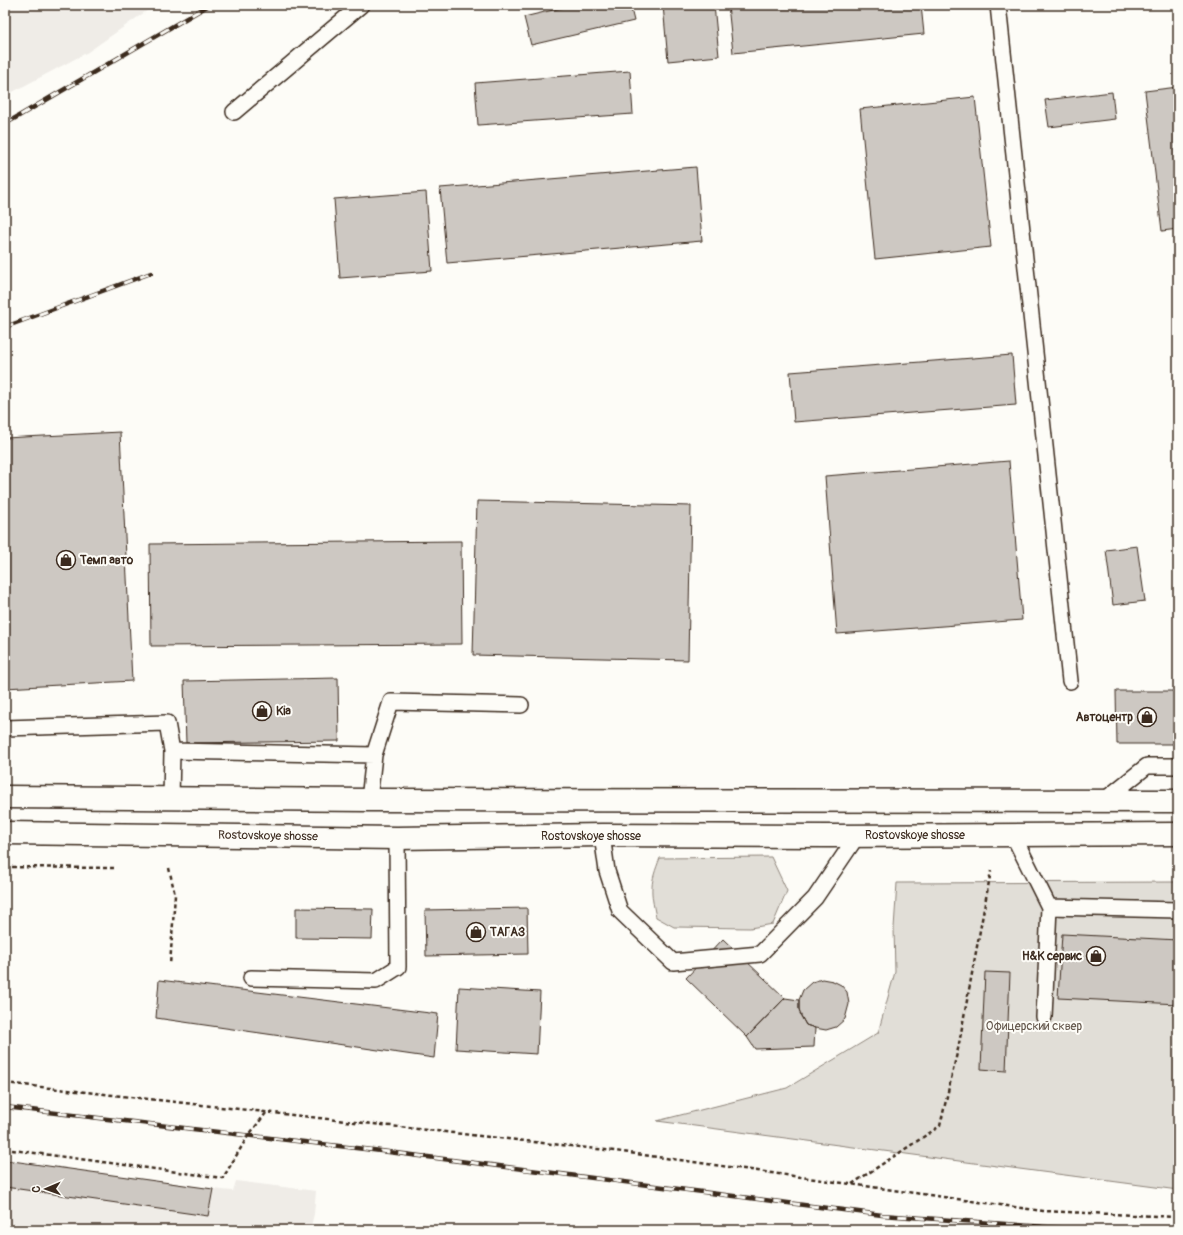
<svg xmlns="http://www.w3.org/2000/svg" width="1183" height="1235" font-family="Pangolin,sans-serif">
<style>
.built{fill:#efece7}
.green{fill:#e1ded7;stroke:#8e847a}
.building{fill:#cdc8c2;stroke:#3b2a1e}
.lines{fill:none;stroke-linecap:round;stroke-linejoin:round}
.lane-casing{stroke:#3b2a1e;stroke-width:18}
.primary-casing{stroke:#3b2a1e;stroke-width:25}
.path{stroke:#3b2a1e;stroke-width:2.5;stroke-dasharray:4 3;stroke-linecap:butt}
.lane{stroke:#fdfcf7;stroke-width:15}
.primary{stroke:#fdfcf7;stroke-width:22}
.rail-casing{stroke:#3b2a1e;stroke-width:4.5}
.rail{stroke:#fdfcf7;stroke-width:3;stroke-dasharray:9;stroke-linecap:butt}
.labels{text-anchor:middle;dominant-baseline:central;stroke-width:4;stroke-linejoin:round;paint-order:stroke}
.poi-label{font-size:12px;font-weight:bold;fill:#3b2a1e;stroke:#fdfcf7;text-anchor:start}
.street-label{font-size:12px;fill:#3b2a1e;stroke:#fdfcf7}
.park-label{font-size:12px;fill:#64574c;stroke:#fdfcf7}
</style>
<rect width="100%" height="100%" fill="#fdfcf7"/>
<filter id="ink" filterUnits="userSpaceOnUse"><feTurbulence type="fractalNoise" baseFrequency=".025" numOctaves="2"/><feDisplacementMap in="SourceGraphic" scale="8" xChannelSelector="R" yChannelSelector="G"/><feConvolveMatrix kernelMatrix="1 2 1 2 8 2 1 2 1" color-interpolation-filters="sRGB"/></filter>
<g filter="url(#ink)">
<path class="built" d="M5 5H155L88 52 5 96Z
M5 1160 222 1190 233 1191 236 1181 316 1191 314 1214 310 1230H44L5 1225Z"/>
<path class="green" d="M771 857 787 891 773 924 750 928 674 927 656 917C650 890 650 883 660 858Z
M1178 882V1190L657 1121 787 1088 878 1033 895 972 894 928 897 883Z"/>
<path class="building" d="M574 5H630L634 21 531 45 524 17Z
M663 5H714L719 56 668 61Z
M728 5H921L924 34 733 53Z
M630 71 633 114 478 125 475 83Z
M1178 87V229L1162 231 1145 91Z
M1112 92 1115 119 1049 127 1045 100Z
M975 97 991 247 875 259 860 109Z
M696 167 702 241 447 263 440 188Z
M426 192 432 271 340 278 334 199Z
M1012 355 1016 405 794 422 790 372Z
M120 432 132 681 5 688V438Z
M1009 461 1022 620 837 634 825 476Z
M477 501 691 506 688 660 473 655Z
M461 541 462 644 151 646 150 544Z
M1137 546 1145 601 1113 605 1106 550Z
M338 678 339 741 186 743 184 681Z
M1116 691H1178V744H1117Z
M296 908 373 909 372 939 296 938Z
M527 908 528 954 426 956 425 910Z
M1062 934 1178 940V1004L1058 998Z
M723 939 785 998 747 1037 686 978Z
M985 972 1010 973 1006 1071 981 1069Z
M822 979 833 981 841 985 847 992 849 1004 845 1019 836 1027 826 1030 815 1028 806 1025 801 1016 799 1009V1000L803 990 812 982Z
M159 980 438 1014 434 1058 156 1018Z
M459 987 540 992 537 1054 456 1049Z
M785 998 799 1000V1009L801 1016 806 1025 815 1028 814 1047 755 1049 747 1037Z
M5 1160 213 1189 208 1216 5 1187Z"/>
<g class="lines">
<defs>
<path id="lane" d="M998 5 1070 681
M234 112 361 5
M5 728 167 723 172 751 374 755 369 800
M374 755 391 702 521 705
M171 799 172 751
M1102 802 1147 766H1178
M602 835 607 871 620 911 673 962 760 954 815 898 857 836
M1013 835 1049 907 1044 1017
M1049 907 1178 910
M251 978 376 981 398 967 397 838"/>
<path id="primary" d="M5 797 369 800 1178 801
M5 833 397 838 602 835 830 836 1178 834"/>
</defs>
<use href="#lane" class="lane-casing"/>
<use href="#primary" class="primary-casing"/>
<path class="path" d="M5 867 115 868
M169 868 175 895 170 965
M5 1083 615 1151 1043 1211 1178 1217
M5 1149 223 1178 248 1136 266 1113
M852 1184 940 1126 958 1049 991 871"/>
<use href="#lane" class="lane"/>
<use href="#primary" class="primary"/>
<defs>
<path id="rail" d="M5 124 209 5
M5 327 151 273
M5 1107 373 1150 882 1215 1086 1230"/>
</defs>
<use href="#rail" class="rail-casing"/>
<use href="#rail" class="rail"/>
</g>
</g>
<defs>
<symbol id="shop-ring" viewBox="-11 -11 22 22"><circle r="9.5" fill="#fdfcf7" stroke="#3b2a1e" stroke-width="1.5"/><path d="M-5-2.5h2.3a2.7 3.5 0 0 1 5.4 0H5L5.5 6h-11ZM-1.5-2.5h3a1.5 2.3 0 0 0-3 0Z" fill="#3b2a1e"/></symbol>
</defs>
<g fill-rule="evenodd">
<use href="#shop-ring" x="55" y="549" width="22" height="22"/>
<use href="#shop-ring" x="251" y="700" width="22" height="22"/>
<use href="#shop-ring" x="1136" y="706" width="22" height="22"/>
<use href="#shop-ring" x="465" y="921" width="22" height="22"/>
<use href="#shop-ring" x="1085" y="945" width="22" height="22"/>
</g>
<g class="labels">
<g class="poi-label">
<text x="80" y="560">Темп авто</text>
<text x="276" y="711">Kia</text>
<text x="1133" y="717" text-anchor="end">Автоцентр</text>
<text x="490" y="932">ТАГАЗ</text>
<text x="1082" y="956" text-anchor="end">H&amp;K сервис</text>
</g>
<g class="street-label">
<text x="915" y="835">Rostovskoye shosse</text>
<text transform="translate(268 836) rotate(1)">Rostovskoye shosse</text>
<text x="591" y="836">Rostovskoye shosse</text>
</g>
<g class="park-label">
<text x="1034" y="1026">Офицерский сквер</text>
</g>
</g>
<rect width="1183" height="1235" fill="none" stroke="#fdfcf7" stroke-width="20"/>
<rect x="10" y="10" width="1163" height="1215" fill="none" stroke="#3b2a1e" stroke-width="1.5" filter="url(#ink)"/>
<g transform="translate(46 1189) rotate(268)" stroke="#fdfcf7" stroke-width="3" paint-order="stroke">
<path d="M0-3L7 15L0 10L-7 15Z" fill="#3b2a1e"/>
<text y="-6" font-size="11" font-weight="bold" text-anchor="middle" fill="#3b2a1e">С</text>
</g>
</svg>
